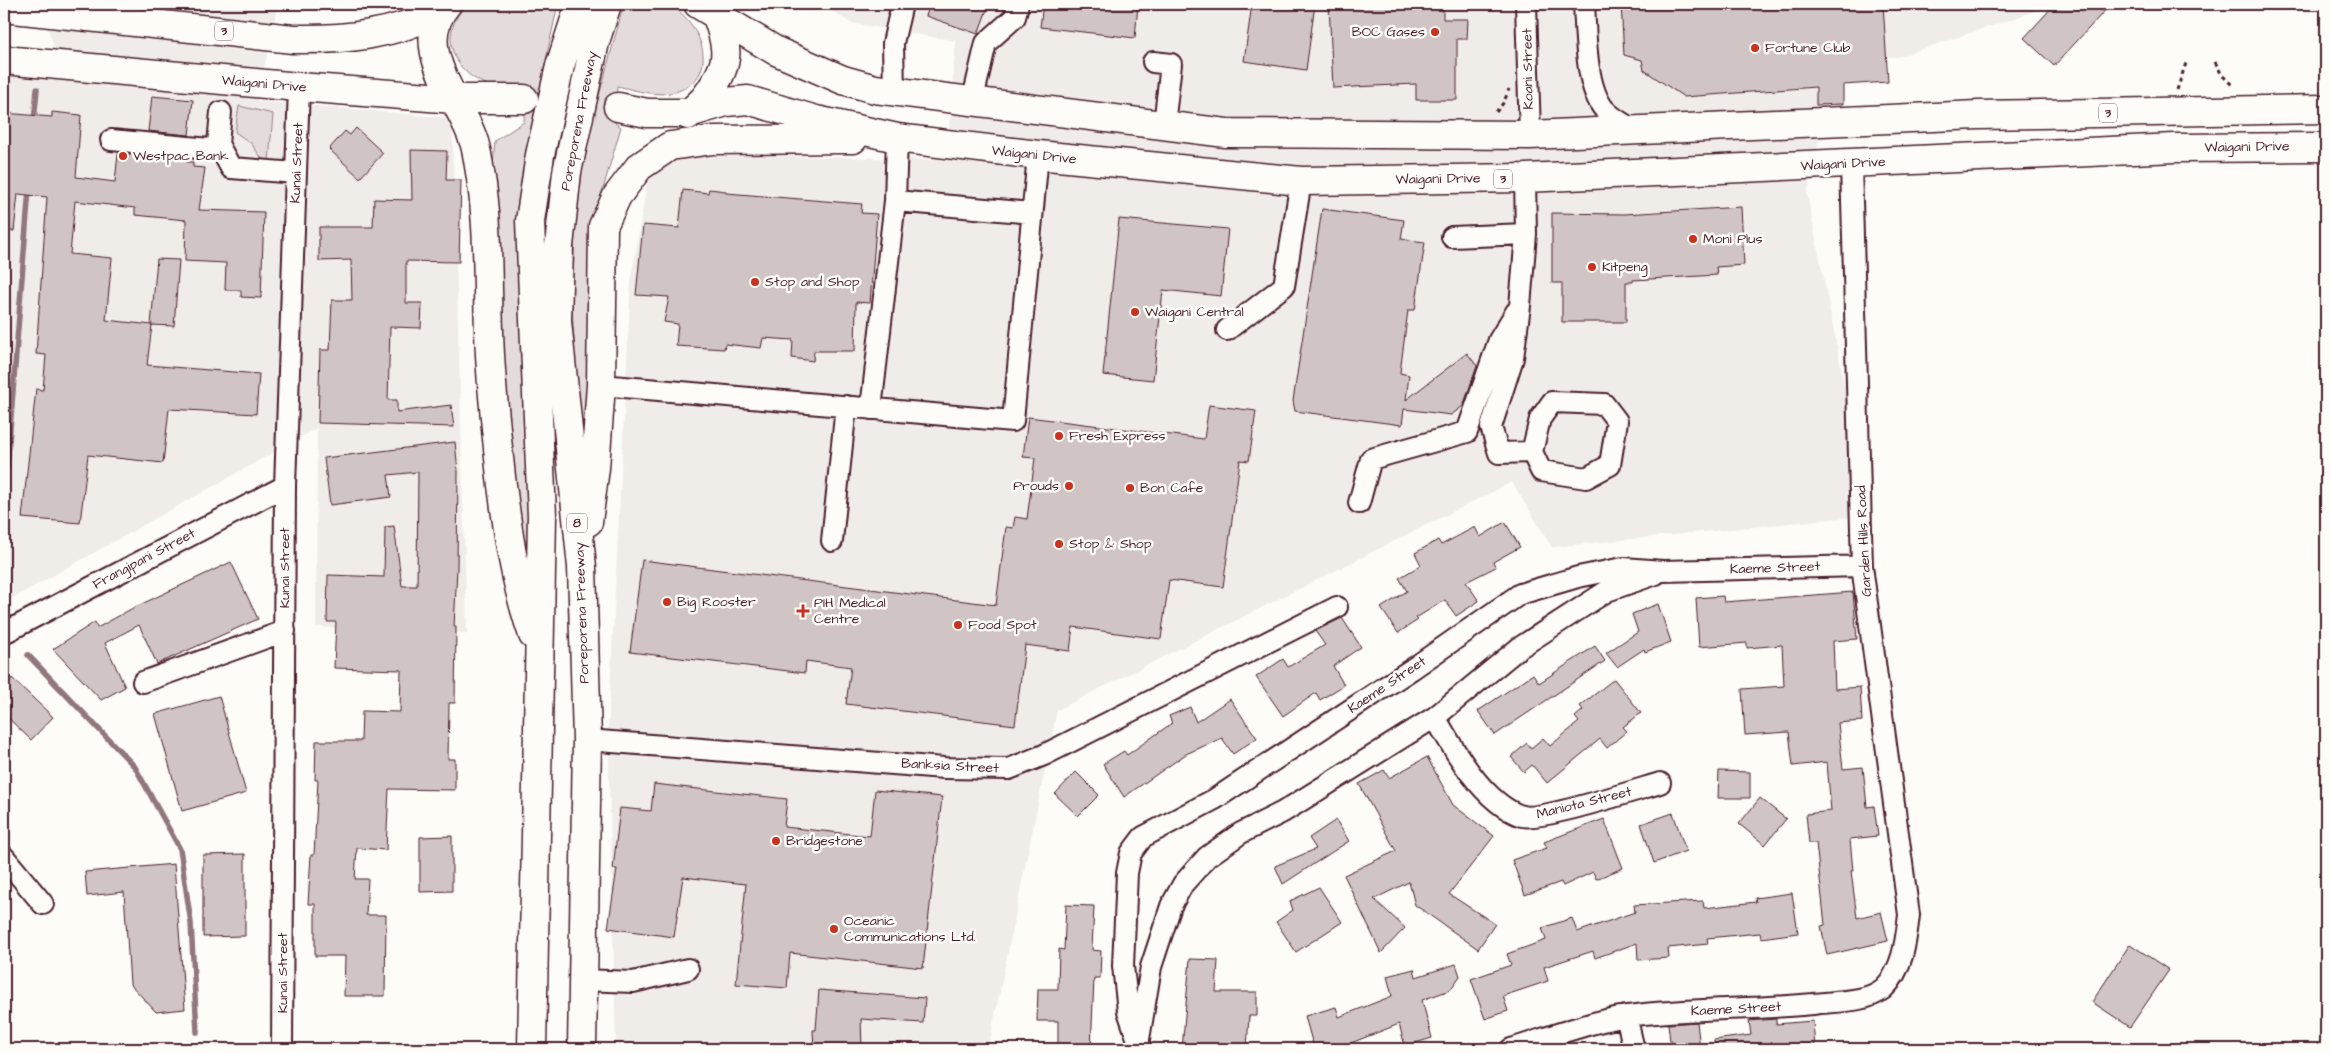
<svg xmlns="http://www.w3.org/2000/svg" width="2330" height="1053" font-family="'Architects Daughter',sans-serif">
<style>
.built{fill:#f0ece8}
.green{fill:#e3dcda;stroke:#967e82}
.lines{fill:none;stroke-linecap:round;stroke-linejoin:round}
.stream{stroke:#91777b;stroke-width:5.5}
.building{fill:#d0c5c4;stroke:#4a1f2b}
.highway-tunnel{stroke:#d9d0ce;stroke-width:28;stroke-dasharray:28 14;stroke-linecap:butt}
.minor-casing{stroke:#4a1f2b;stroke-width:24}
.highway-casing{stroke:#4a1f2b;stroke-width:31}
.path{stroke:#4a1f2b;stroke-width:3;stroke-dasharray:4 4;stroke-linecap:butt}
.minor{stroke:#fdfcf7;stroke-width:20}
.highway{stroke:#fdfcf7;stroke-width:28}
.poi-dot{fill:#c8321e;stroke:#fdfcf7;stroke-width:2}
.labels{text-anchor:middle;dominant-baseline:central;stroke-width:5;stroke-linejoin:round;paint-order:stroke}
.shield{fill:#fdfcf7;stroke:#806168;stroke-width:1}
.shield-label{font-size:12px;font-weight:bold;fill:#4a1f2b}
.poi-label{font-size:14px;fill:#4a1f2b;stroke:#fdfcf7;text-anchor:start}
.street-label{font-size:14px;fill:#4a1f2b;stroke:#fdfcf7}
</style>
<rect width="100%" height="100%" fill="#fdfcf7"/>
<filter id="ink" filterUnits="userSpaceOnUse"><feTurbulence type="fractalNoise" baseFrequency=".02" numOctaves="2"/><feDisplacementMap in="SourceGraphic" scale="10" xChannelSelector="R" yChannelSelector="G"/><feConvolveMatrix kernelMatrix="1 2 1 2 8 2 1 2 1" color-interpolation-filters="sRGB"/></filter>
<g filter="url(#ink)">
<path class="built" d="M39 4H278L257 101 452 118 467 633 316 627 317 428 4 603V74L66 80Z
M820 4H2052L2021 16 1898 57 1839 53 1807 194 1870 515 1552 547 1512 482 1057 710 988 1049H616L608 732 631 280 651 158 758 155 947 160 956 41 851 23Z"/>
<path class="green" d="M468 4H558L546 59 532 143 520 238 519 303 526 415 531 600 511 522 493 166 495 141 524 122 525 87C512 87 498 88 486 84 450 71 438 30 468 4Z
M624 4H668C700 20 723 75 678 91 658 98 636 90 617 86L615 123 621 127 589 237 585 484 575 360 572 303 575 229 584 151Z
M239 106 273 114 269 161 262 159 251 143 235 132Z"/>
<g class="lines">
<path class="stream" d="M34 122 37 89
M4 505 29 189
M28 655 135 767 180 849 191 923 197 1032"/>
</g>
<path class="building" d="M930 4H989L978 34 926 16Z
M1043 4H1138L1135 38 1040 27Z
M1252 4H1315L1306 70 1244 61Z
M1329 4 1443 6V19H1468L1467 39H1457V100H1416V84L1333 88Z
M1621 4H1883L1888 82 1843 85V104L1816 105V87L1684 97 1644 70 1642 60 1624 55Z
M2055 4H2111L2054 66 2024 38Z
M152 96 193 100 189 135 148 131Z
M52 112 81 115 76 177 115 182 118 154 187 159 186 162H193V167L205 168 199 210 264 212 261 298 241 297V290H225L226 263 185 261 186 220 135 215V208L75 201 70 254 112 258 106 320 152 325 147 365 259 374 256 414 169 409 163 463 88 455 80 523 22 518 36 389 43 390 46 355 36 354 47 197 18 194 14 231H4V113L52 117Z
M356 128 383 153 360 178 329 149 345 131 350 135Z
M411 150 447 151 446 180H461L459 262 406 261V303H422L421 328 390 327 388 400H397V412L451 405 454 427 318 423 320 350H330L332 300H352L351 260 319 261V227H373L374 199 412 200Z
M709 189 726 191V193L862 204 861 213 877 214 870 303 856 302 855 351H814L813 361 792 358 793 340 763 338 761 348 725 344 724 349 676 346 678 324 664 322 669 297 636 295 643 225 679 228 683 190 708 193Z
M1741 207 1744 265 1716 267 1717 275 1633 280V282H1626V322H1562V283H1552V213L1624 214Z
M1322 209 1404 220 1401 239 1425 242 1415 310H1408L1400 373 1409 375 1406 400 1467 353 1477 366 1463 406 1451 415 1404 409 1402 425 1295 411 1293 401Z
M1119 219 1228 229 1221 296 1163 290 1153 380 1103 375Z
M157 259 179 260 174 326 151 325Z
M1209 405 1256 411 1249 461 1240 460 1223 587 1169 580 1161 639 1073 627 1070 651 1025 645 1015 725 846 704 851 667 806 661 805 673 630 652 642 560 996 605 1006 527 1013 528 1015 517 1027 519 1035 458 1023 457 1028 417 1204 439Z
M455 442 458 471 457 569 454 627H456L455 703H449L448 759H455V790L389 789 386 850 357 848 355 879H368L366 915H386L385 996H344L345 956H315V904H308L311 855H314L318 780H315L316 741H361L362 711 400 712 401 670 334 668 336 622H327L328 575 384 577 385 527 394 526 402 586H417L418 472 388 475 391 497 330 505 324 458Z
M1505 522 1520 547 1493 562 1496 567 1466 582 1479 601 1456 616 1445 600 1416 618 1418 620 1398 633 1381 608 1407 591 1399 578 1421 565 1415 553 1438 540 1441 545 1475 527 1480 537Z
M231 562 258 619 157 664 139 625 105 643 125 687 101 700 53 649 95 622 97 628 131 609Z
M1853 592 1857 639 1833 641 1835 689 1860 687 1862 721 1838 723 1843 769 1863 767 1867 807 1874 806 1878 836 1850 839 1853 871H1851L1857 918 1881 912 1888 941 1827 955 1821 926 1825 925 1816 843H1809L1806 814 1831 811 1827 762 1793 766 1789 732 1745 735 1742 689 1784 686 1782 645 1747 648V643L1699 647 1696 598 1723 596 1724 602Z
M1658 604 1671 642 1645 652 1644 649 1617 667 1606 653 1638 632 1632 614Z
M1342 618 1361 647 1333 666 1344 685 1320 700 1316 693 1283 716 1256 677 1283 659 1288 667 1325 645 1315 631Z
M1595 646 1605 661 1495 735 1478 711 1533 674 1539 683Z
M12 678 53 717 31 740 4 714V687Z
M1614 679 1641 713 1623 727 1627 731 1607 748 1600 739 1547 783 1532 765 1524 772 1511 757 1527 743 1531 748 1543 738 1550 746 1579 722 1575 717 1583 710 1580 706Z
M219 696 246 793 182 811 155 714Z
M1230 699 1257 738 1233 754 1222 738 1186 754 1124 797 1103 764 1124 751 1127 755 1172 723 1169 716 1190 707 1196 722Z
M1427 757 1453 805 1494 836 1449 894 1495 924 1478 949 1415 905 1409 882 1374 899 1405 928 1381 953 1344 875 1396 851 1359 784 1384 770 1389 778Z
M1719 771 1750 772V798H1718Z
M1076 772 1099 795 1078 816 1055 794Z
M654 784 787 799 784 827 870 836 875 790 942 797 923 968 790 953 787 988 736 984 746 884 683 877 674 937 608 928 617 869H613L620 808 651 811Z
M1760 798 1786 819 1765 845 1739 824Z
M1673 813 1686 851 1654 863 1641 824Z
M1604 819 1623 868 1596 879 1593 872 1563 886 1561 882 1525 895 1512 860 1547 848 1544 842Z
M1336 820 1349 841 1283 884 1275 866 1316 849 1309 838Z
M452 836V891L420 892V837Z
M245 854V936L203 937V855Z
M174 864 185 1009 156 1012 130 984 124 892 87 896 85 872Z
M1319 887 1342 922 1296 952 1276 922 1293 910 1290 901Z
M1792 893 1798 933 1761 938 1760 933 1707 938 1708 944 1668 948 1669 958 1638 960 1637 943 1595 958 1593 951 1544 967 1548 981 1503 996 1508 1011 1485 1019 1471 979 1511 965 1507 954 1546 940 1542 928 1572 918 1577 932 1635 912 1634 905 1703 901 1704 908 1756 902 1755 898Z
M1066 905 1094 906 1092 950 1101 951 1100 978H1094L1091 1049H1058V1021H1037L1038 989H1058L1059 949 1064 950Z
M2130 944 2169 970 2130 1027 2092 1002Z
M1190 959 1218 960 1216 992H1257V1016H1249L1247 1049H1182Z
M1456 964 1460 976 1450 990 1422 1000 1432 1038 1405 1046 1399 1024 1346 1045 1331 1049H1314L1305 1016 1336 1007 1339 1017 1392 996 1387 976 1414 969 1416 977Z
M819 990 925 998 923 1023 861 1019 862 1049H814L813 1030H816Z
M1776 1019V1024L1813 1021 1815 1049H1715L1714 1040 1751 1035 1749 1021Z
M1697 1022 1700 1049H1671L1668 1024Z"/>
<g class="lines">
<path class="highway-tunnel" d="M528 100 618 107"/>
<defs>
<path id="minor" d="M1526 4 1530 135
M1584 4C1586 33 1585 86 1604 109 1613 119 1625 125 1636 131
M1153 62 1171 64 1164 125
M894 91 893 43 902 4
M972 103 986 43 1015 17 1018 4
M111 140 210 149 218 144 221 112
M218 144 231 168 296 173
M895 201 1032 213
M1526 234 1520 306 1513 358 1491 427 1499 453 1532 452 1540 419 1552 402 1604 404 1617 421 1610 465 1586 478 1541 471 1532 452
M1452 237 1526 234 1525 178
M1227 330 1284 286 1301 181
M601 385 1013 421 1038 155
M871 409 895 201 897 138
M1359 503 1371 459 1467 432 1499 340 1516 312
M832 541 846 406
M4 633 285 486
M143 682 285 631
M1435 717C1453 749 1484 804 1522 816 1541 821 1636 790 1660 783
M587 740 944 768 1009 769 1044 755 1337 607
M4 857 43 904
M583 980 633 982 688 969
M1626 1016 1634 1049
M1139 1039 1151 967 1171 906 1183 884 1207 857 1241 833 1283 812 1435 717 1519 648 1607 591 1656 574
M282 1049 285 486 299 87
M1141 1049 1128 1011 1123 966 1127 873 1131 853 1143 837 1215 799 1412 669 1520 594 1578 577 1623 568 1663 571 1862 566
M1511 1049C1547 1038 1591 1021 1628 1016 1689 1008 1752 1010 1813 1004 1835 1001 1865 1003 1883 989 1903 971 1906 940 1909 915L1862 566 1851 164"/>
<path id="highway" d="M447 4C410 47 459 97 473 139 477 149 478 161 480 172 489 223 487 278 489 330 490 379 496 428 501 477 508 534 514 580 533 635
M698 4 776 51 843 80 875 89 1226 133 1530 135 1978 115 2326 109
M4 8 293 39C346 40 393 35 441 11
M4 60 299 87 455 99H524
M618 107 647 113H689L726 102 748 100 816 120 897 138 1038 155 1301 181 1525 178 2175 148 2326 147
M688 115C693 109 700 104 705 98 730 64 730 52 716 14
M588 522 595 468 601 385 603 226 617 196 639 167 670 146 713 140 853 139
M532 1049 542 516 530 221 540 155 560 66 580 4
M582 1049 587 740 582 567 557 321 559 246 567 172 595 42 607 4"/>
</defs>
<use href="#minor" class="minor-casing"/>
<use href="#highway" class="highway-casing"/>
<path class="path" d="M2215 62 2222 75 2234 87
M2177 90 2187 60
M1496 112 1504 102 1509 89"/>
<use href="#minor" class="minor"/>
<use href="#highway" class="highway"/>
</g>
</g>
<g class="poi-dot">
<circle cx="1435" cy="32" r="5"/>
<circle cx="1755" cy="48" r="5"/>
<circle cx="123" cy="156" r="5"/>
<circle cx="1693" cy="239" r="5"/>
<circle cx="1592" cy="267" r="5"/>
<circle cx="755" cy="282" r="5"/>
<circle cx="1135" cy="312" r="5"/>
<circle cx="1059" cy="436" r="5"/>
<circle cx="1069" cy="486" r="5"/>
<circle cx="1130" cy="488" r="5"/>
<circle cx="1059" cy="544" r="5"/>
<circle cx="667" cy="602" r="5"/>
<path d="M800.5 603.5h5v5h5v5h-5v5h-5v-5h-5v-5h5z"/>
<circle cx="958" cy="625" r="5"/>
<circle cx="776" cy="841" r="5"/>
<circle cx="834" cy="929" r="5"/>
</g>
<g class="labels">
<g class="shield">
<rect x="215" y="21.5" width="18" height="19" rx="4"/>
<rect x="2099" y="103.5" width="18" height="19" rx="4"/>
<rect x="1494" y="169.5" width="18" height="19" rx="4"/>
<rect x="567" y="513.5" width="20" height="19" rx="4"/>
</g>
<g class="shield-label">
<text x="224" y="31">3</text>
<text x="2108" y="113">3</text>
<text x="1503" y="179">3</text>
<text x="577" y="523">8</text>
</g>
<g class="poi-label">
<text x="1425" y="32" text-anchor="end">BOC Gases</text>
<text x="1765" y="48">Fortune Club</text>
<text x="133" y="156">Westpac Bank</text>
<text x="1703" y="239">Moni Plus</text>
<text x="1602" y="267">Kitpeng</text>
<text x="765" y="282">Stop and Shop</text>
<text x="1145" y="312">Waigani Central</text>
<text x="1069" y="436">Fresh Express</text>
<text x="1059" y="486" text-anchor="end">Prouds</text>
<text x="1140" y="488">Bon Cafe</text>
<text x="1069" y="544">Stop &amp; Shop</text>
<text x="677" y="602">Big Rooster</text>
<text x="814" y="603">PIH Medical<tspan x="814" dy="16">Centre</tspan></text>
<text x="968" y="625">Food Spot</text>
<text x="786" y="841">Bridgestone</text>
<text x="844" y="921">Oceanic<tspan x="844" dy="16">Communications Ltd.</tspan></text>
</g>
<g class="street-label">
<text transform="translate(1528 69) rotate(-91)">Koani Street</text>
<text transform="translate(264 84) rotate(5)">Waigani Drive</text>
<text transform="translate(579 121) rotate(-79)">Poreporena Freeway</text>
<text transform="translate(2247 147) rotate(-1)">Waigani Drive</text>
<text transform="translate(1034 155) rotate(6)">Waigani Drive</text>
<text transform="translate(297 163) rotate(-88)">Kunai Street</text>
<text transform="translate(1843 164) rotate(-3)">Waigani Drive</text>
<text transform="translate(1438 179) rotate(-1)">Waigani Drive</text>
<text transform="translate(1864 541) rotate(-93)">Garden Hills Road</text>
<text transform="translate(144 559) rotate(-28)">Frangipani Street</text>
<text transform="translate(285 568) rotate(-90)">Kunai Street</text>
<text transform="translate(1775 568) rotate(-2)">Kaeme Street</text>
<text transform="translate(582 613) rotate(-92)">Poreporena Freeway</text>
<text transform="translate(1387 685) rotate(-34)">Kaeme Street</text>
<text transform="translate(950 766) rotate(3)">Banksia Street</text>
<text transform="translate(1584 803) rotate(-14)">Maniota Street</text>
<text transform="translate(283 973) rotate(-90)">Kunai Street</text>
<text transform="translate(1736 1009) rotate(-3)">Kaeme Street</text>
</g>
</g>
<rect width="2330" height="1053" fill="none" stroke="#fdfcf7" stroke-width="20"/>
<rect x="10" y="10" width="2310" height="1033" fill="none" stroke="#4a1f2b" stroke-width="2" filter="url(#ink)"/>
</svg>
